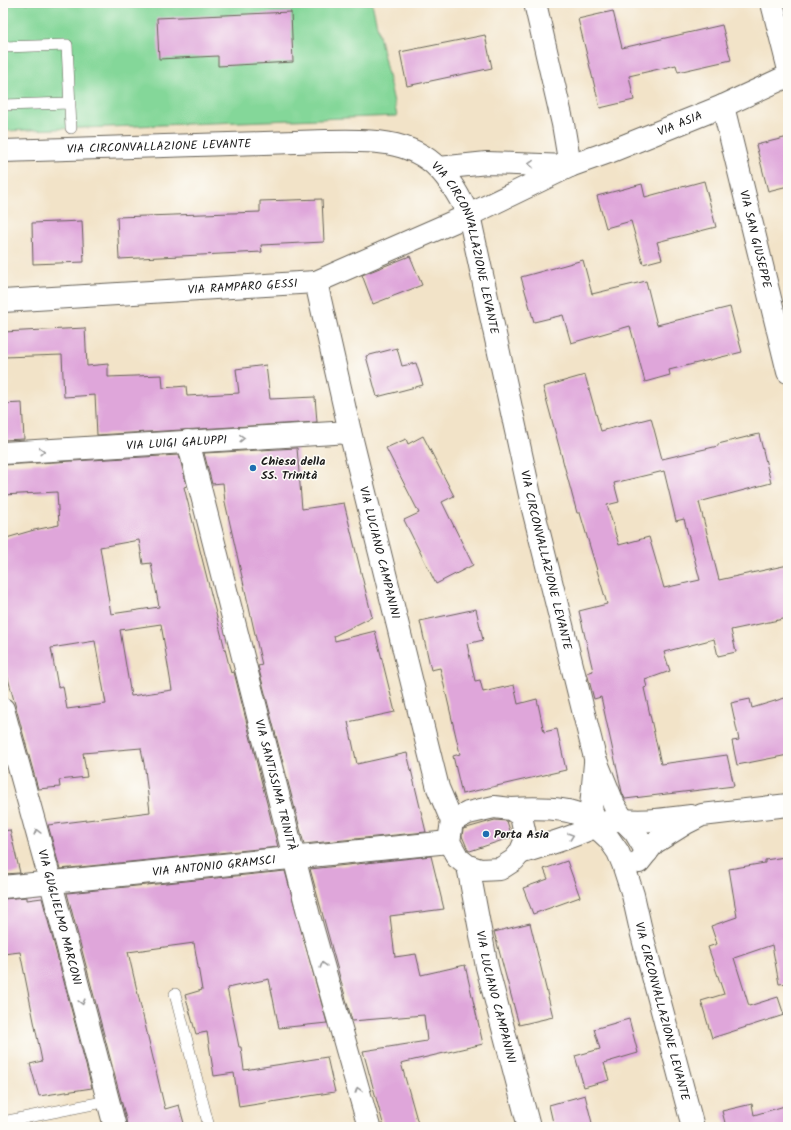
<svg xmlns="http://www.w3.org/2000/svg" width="791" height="1130" font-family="Kalam,sans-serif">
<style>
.green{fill:#84d799;stroke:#507a5a}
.building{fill:#dfa6da;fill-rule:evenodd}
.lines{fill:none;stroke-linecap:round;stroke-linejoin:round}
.service-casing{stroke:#676258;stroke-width:12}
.minor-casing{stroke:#676258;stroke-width:24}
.tertiary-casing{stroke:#676258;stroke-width:24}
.secondary-casing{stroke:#676258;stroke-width:24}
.service{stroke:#fff;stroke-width:11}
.minor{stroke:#fff;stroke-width:22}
.tertiary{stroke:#fff;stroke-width:22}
.secondary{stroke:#fff;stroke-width:22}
.oneway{stroke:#999}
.poi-dot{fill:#1f6fb2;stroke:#fdfcf7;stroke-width:1.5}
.labels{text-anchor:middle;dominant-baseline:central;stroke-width:3;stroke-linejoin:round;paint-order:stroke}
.street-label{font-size:12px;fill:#1c1c1c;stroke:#fdfcf7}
.poi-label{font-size:12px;font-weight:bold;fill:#1c1c1c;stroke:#fdfcf7;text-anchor:start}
</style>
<rect width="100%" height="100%" fill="#fdfcf7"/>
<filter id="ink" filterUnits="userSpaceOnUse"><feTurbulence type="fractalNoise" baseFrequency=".025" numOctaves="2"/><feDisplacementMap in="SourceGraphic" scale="8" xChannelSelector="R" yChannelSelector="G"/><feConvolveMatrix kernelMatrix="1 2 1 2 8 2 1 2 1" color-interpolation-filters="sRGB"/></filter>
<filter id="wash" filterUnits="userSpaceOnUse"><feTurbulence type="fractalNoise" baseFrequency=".012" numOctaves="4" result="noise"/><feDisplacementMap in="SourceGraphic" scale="16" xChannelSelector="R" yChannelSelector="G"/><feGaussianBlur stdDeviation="0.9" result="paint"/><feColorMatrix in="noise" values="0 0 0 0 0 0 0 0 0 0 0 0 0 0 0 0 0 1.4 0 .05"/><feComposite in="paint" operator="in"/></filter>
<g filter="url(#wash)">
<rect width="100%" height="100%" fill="#f2e3c8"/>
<path class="green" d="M3 3H372L397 116 3 131Z"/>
<g id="blocks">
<path class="building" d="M613 11 622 48 722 25 731 60 678 72 676 65 629 76 634 100 600 108 578 19Z
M291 12 293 62 218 66V56L159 59 157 18Z
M485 35 492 68 407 86 400 52Z
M788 137V186L768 191 756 145Z
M704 181 716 227 657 242 662 259 643 264 631 221 606 228 597 196 642 184 645 197Z
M322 199 324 242 261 245 262 252 119 259 117 217 260 212V201Z
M82 221 84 262 33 264 32 223Z
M410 256 422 285 373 304 362 275Z
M583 260 592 294 646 281 657 325 730 307 742 352 669 370 670 375 645 382 630 326 571 343 563 315 534 322 521 277Z
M85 328 87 366 108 364V377L162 375 163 388 186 386 187 396 239 393 236 369 266 365 270 399 315 397 317 422 97 435 95 395 64 397 62 355 4 357 3 332Z
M397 348 402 366 416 363 423 385 377 397 366 356Z
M585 375 601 431 651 418 662 459 718 446V444L759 434 771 483 699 502 719 580 788 565V618L731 630 736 652 718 656 714 639 664 652 670 671 645 680 647 687 644 688 661 764 727 755 734 786 625 799 622 792 601 697 594 699 587 673 593 671 579 611 607 604 580 513H577L543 387ZM664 471 676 521 684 519 700 580 664 588 649 537 619 545 607 505 619 502 614 483Z
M22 403 24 439 3 440V404Z
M423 436 454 496 442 502 473 565 436 584 404 520 419 513 386 448 406 439 408 444Z
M297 448 302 509 344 503 372 617 334 636 335 641 375 631 395 712 348 722 357 764 407 753 426 832 304 844 258 666 262 665 225 502 223 483 212 484 204 453Z
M179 455 187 486 184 487 231 673 234 672 278 847 60 869 48 825 150 812 145 769 141 748 83 753 87 777 59 780 60 787 38 789 3 660V539L34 530 59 525 57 492 3 495V465ZM139 540 143 564 151 563 159 607 111 614 100 547ZM161 624 172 690 131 696 120 630ZM95 641 106 704 67 709 63 686 58 687 51 648Z
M476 609 483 640 467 644 475 681 480 680 483 692 514 685 518 704 537 699 544 732 557 729 566 770 462 794 453 756 460 754 440 668 431 670 420 621Z
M788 697V755L737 765 732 741 739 740 731 703 750 699 752 708Z
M495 820 507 821 512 837 470 851 468 850 462 836 463 829Z
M10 830 20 873 3 874V831Z
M431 856 444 909 390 916 395 957 416 954 421 975 465 965 483 1044 401 1063 419 1127H384L363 1051 427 1041 424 1015 352 1021 310 869Z
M785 857 788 877V983L779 984 772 945 734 958 749 1006 778 997 784 1015 712 1038 701 1001 724 994 708 947 717 944 711 926 737 917 729 869 765 863V860Z
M567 861 580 897 533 914 523 888 548 879 544 869Z
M285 871 327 1023 279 1028 269 979 227 988 239 1047H241L244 1070 327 1057 335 1092 239 1107 234 1073 214 1076 207 1032 196 1034 185 995 202 990 194 943 128 952 165 1109 179 1105 185 1127H127L126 1119 67 893Z
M27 897V900L42 898 92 1088 39 1096 30 1064 42 1061 20 952 3 954V899Z
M530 923 553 1017 519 1025 494 932Z
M629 1019 638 1053 604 1063 609 1080 584 1087 575 1056 600 1049 594 1029Z
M585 1095 593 1127H554L549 1105Z
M752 1104 754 1115 788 1105V1127H726L722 1111Z"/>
</g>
</g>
<g filter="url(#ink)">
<use href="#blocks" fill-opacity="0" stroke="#676258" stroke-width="1"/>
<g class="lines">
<defs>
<path id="service" d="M3 47 67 45 71 128
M3 105 70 103
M175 994 209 1127
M3 1122 108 1101"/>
<g id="minor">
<path d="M535 3 563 124 570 166"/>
<path d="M772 3 788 66"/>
<path id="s1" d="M723 106 788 372"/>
<path id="s2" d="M316 282 350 432 438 788 452 821"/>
<path id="s3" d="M3 301 316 282 469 215"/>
<path id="s4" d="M188 441 309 916 369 1127"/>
<path id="s5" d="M3 453 350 432"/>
<path id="s6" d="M3 709 51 883 115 1127"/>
<path d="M494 807 511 809 521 816 526 839 520 853 514 860 500 869 480 870 468 866 458 858 449 842 452 821 468 813Z"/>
<path d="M511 809C529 808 564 807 580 815 586 818 591 822 595 826"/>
<path d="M520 853C542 846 564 840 585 831 599 826 606 819 623 820"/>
<path id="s7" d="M468 866 487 967 529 1127"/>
<path id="s8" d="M3 887 449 842"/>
</g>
<g id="tertiary">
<path d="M439 168 487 163 567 166"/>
<path id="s9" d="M469 215 570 166 609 152 723 106 788 76"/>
</g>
<g id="secondary">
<path id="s10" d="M3 151 326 141C364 140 410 138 439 169 452 182 460 199 469 215L533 509 595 758 614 805 623 820 635 832 647 852"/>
<path id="s11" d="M595 763 591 807 595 826 609 839 618 852 623 864 633 895 642 935 693 1127"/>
<path d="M623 820C646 822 668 819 691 816"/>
<path d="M639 862 654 843 686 823 702 815 788 805"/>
</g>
</defs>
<use href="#service" class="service-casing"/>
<use href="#minor" class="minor-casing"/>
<use href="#tertiary" class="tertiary-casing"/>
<use href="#secondary" class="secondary-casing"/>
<use href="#service" class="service"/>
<use href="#minor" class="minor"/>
<use href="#tertiary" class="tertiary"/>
<use href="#secondary" class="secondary"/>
</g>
<defs><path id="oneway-chevron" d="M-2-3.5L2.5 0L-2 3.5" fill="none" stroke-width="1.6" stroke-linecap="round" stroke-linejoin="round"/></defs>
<g class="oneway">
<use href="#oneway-chevron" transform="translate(531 164) rotate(-178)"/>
<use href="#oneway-chevron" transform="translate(242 438) rotate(-3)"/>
<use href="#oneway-chevron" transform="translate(42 451) rotate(-4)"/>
<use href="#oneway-chevron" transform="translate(37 832) rotate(-105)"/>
<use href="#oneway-chevron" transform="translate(571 836) rotate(-19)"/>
<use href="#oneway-chevron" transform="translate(323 965) rotate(-106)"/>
<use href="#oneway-chevron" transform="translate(82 1002) rotate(75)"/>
<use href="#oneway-chevron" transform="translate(358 1090) rotate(-107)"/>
</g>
</g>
<g class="poi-dot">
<circle cx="253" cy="468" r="4"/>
<circle cx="486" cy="834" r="4"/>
</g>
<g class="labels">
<g class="street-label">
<text stroke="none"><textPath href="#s9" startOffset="230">VIA ASIA</textPath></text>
<text stroke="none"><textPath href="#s10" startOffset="156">VIA CIRCONVALLAZIONE LEVANTE</textPath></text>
<text stroke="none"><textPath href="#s1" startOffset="137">VIA SAN GIUSEPPE</textPath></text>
<text stroke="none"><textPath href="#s10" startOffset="528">VIA CIRCONVALLAZIONE LEVANTE</textPath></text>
<text stroke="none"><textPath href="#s3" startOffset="240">VIA RAMPARO GESSI</textPath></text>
<text stroke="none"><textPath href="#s5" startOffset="174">VIA LUIGI GALUPPI</textPath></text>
<text stroke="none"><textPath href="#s2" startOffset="278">VIA LUCIANO CAMPANINI</textPath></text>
<text stroke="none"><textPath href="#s10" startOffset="852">VIA CIRCONVALLAZIONE LEVANTE</textPath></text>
<text stroke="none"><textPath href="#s4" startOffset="355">VIA SANTISSIMA TRINITÀ</textPath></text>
<text stroke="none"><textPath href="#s8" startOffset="212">VIA ANTONIO GRAMSCI</textPath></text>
<text stroke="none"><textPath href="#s6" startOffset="216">VIA GUGLIELMO MARCONI</textPath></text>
<text stroke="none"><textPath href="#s7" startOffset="134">VIA LUCIANO CAMPANINI</textPath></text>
<text stroke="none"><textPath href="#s11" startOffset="264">VIA CIRCONVALLAZIONE LEVANTE</textPath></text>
</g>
<g class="poi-label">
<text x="261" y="461">Chiesa della<tspan x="261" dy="14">SS. Trinità</tspan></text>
<text x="494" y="834">Porta Asia</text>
</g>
</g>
<rect width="791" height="1130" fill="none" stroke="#fdfcf7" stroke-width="16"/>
</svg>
